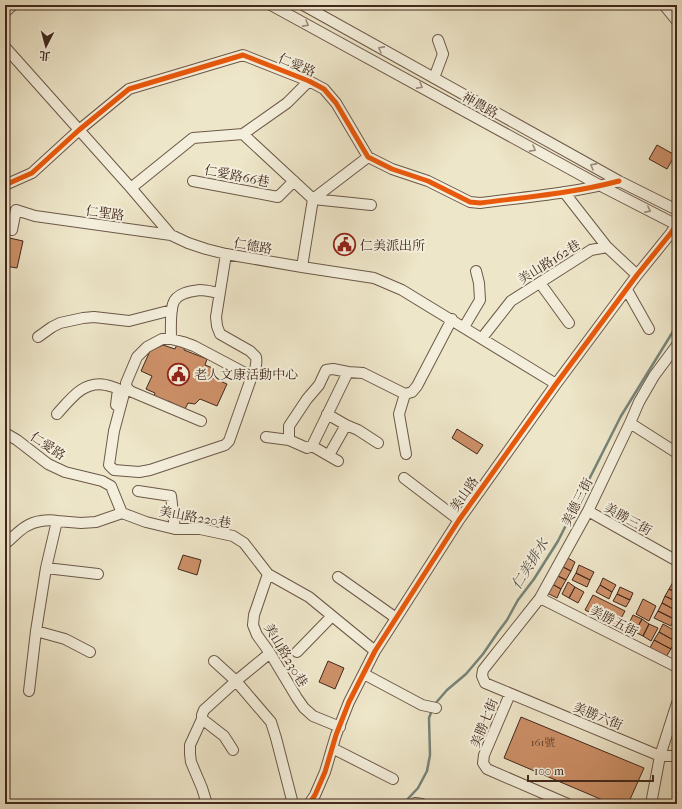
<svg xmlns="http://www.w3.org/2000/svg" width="682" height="809" font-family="'IM FELL French Canon','Noto Serif TC',serif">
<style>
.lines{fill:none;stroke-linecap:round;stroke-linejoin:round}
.stream{stroke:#768379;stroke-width:2.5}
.building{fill:#cd9068;stroke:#41281d}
.minor-casing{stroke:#6c5848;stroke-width:12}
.minor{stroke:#f4efdc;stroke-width:10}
.cycleway-casing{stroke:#f4efdc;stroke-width:8}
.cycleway{stroke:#e8590c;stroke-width:5}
.oneway{stroke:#9a8c7c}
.labels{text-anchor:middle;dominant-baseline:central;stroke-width:4;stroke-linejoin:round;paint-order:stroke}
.number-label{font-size:11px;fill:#644230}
.street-label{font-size:13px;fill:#41281d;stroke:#f4efdc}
.poi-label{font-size:13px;fill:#41281d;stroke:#f4efdc;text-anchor:start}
.water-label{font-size:14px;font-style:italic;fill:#574e44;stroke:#f4efdc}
</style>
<rect width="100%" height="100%" fill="#eee6c9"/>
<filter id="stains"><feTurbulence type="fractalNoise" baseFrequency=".005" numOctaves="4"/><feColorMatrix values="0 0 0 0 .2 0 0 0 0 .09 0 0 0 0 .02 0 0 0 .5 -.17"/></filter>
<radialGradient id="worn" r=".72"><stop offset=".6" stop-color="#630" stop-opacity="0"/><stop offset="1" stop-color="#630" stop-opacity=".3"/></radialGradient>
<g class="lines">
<path class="stream" d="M434 705 447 690 466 674 483 654 498 632 507 620 518 600 534 579 558 541 621 416 677 325
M403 804 418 788 427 771 430 755 429 718 432 710"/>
</g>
<path class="building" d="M657 145 675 155 667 169 649 159Z
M5 206 15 209 10 226 5 225Z
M5 237 23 241 17 268 5 266Z
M178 342 185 345 184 350 207 359 205 365 215 369 209 376 227 384 217 406 200 399 195 404 188 403 185 409 168 401 167 403 154 397 155 393 146 389 152 376 141 371 150 351 163 345 175 349Z
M457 429 483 445 477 454 452 438Z
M183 555 201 560 197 575 178 569Z
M566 557 575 562 571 571 561 566Z
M579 565 594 572 590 580 576 573Z
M561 566 571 571 566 580 556 575Z
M576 573 590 580 587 587 572 580Z
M677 574V584L673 582Z
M556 575 566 580 561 589 552 584Z
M603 578 616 585 612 592 600 585Z
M568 582 575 587 569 598 562 594Z
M673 582 677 584V593L669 589Z
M552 584 561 589 557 598 547 593Z
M600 585 612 592 609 599 596 592Z
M575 587 584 592 578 603 569 598Z
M620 587 633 593 630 600 617 594Z
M669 589 677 593V602L665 596Z
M617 594 630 600 626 607 613 601Z
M593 595 625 611 617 626 585 610Z
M665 596 677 602V611L662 603Z
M643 599 656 606 649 621 636 614Z
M662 603 677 611V614L674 619 658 611Z
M658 611 674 619 671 626 654 618Z
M633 615 642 619 635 632 627 628Z
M642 619 649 624 643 636 635 632Z
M649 624 658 628 651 641 643 636Z
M663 624 677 632V637L675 641 659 632Z
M659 632 675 641 671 649 654 640Z
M654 640 671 649 666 657 650 648Z
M328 661 344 668 335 689 319 682Z
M521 717 644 768 628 804H612L504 758Z"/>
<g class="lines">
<defs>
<path id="minor" d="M271 5 601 186 677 225
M303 5 619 181 677 210
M664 5 677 21
M5 12 13 5
M5 47 131 188 171 235 188 243 206 249 226 254 302 267 374 278 402 290 556 384
M434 78 443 54 438 40
M243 134 287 103 309 81
M193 181 278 197 294 181
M5 185 32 173 79 130 129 89 243 55 309 81 324 89 336 103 368 157 392 169 428 181 470 202 480 203C527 197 574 193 619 181
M131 188 193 138 243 134 313 199 371 205
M564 192 607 247
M12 230 16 210 35 216 171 235
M302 267 313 199 368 157
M540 283 569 323
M627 290 649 329
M464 327 480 300 479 283 476 271
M38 337 52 327 60 323 83 318 94 317 129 321 172 310
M482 338 511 301 591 250 607 247 637 275
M171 339C171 328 170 314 173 304 176 293 191 291 200 290 206 290 213 292 219 293
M677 345 654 376 639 402 630 423 588 511 540 598 483 670 482 676 485 683 660 756H677
M126 386 114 431 109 465 114 470 139 472 150 470 225 445 229 441 253 373
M405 394 399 414 406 454
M57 414C70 400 83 380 106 385 110 386 114 387 118 389L116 405
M327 414 346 425 358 430 378 443
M201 421 130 391 126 386V383L137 357 147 347 162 339H171L183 342 194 346 243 372 249 374 253 373C256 368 257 363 256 357L250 351 220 334 217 326 216 317 226 254
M630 423 677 453
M5 433 17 440 48 464 65 472 102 481 111 486 122 513 146 522 175 529H200L233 536 244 543 268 574 309 597 375 651
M266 437 289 440 307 448 312 446 348 372
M289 440V426L307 399 319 385 326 370 333 369 348 372 363 373 405 394 412 392 417 386 452 319
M312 446 338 461
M329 455 346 425
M404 478 459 520
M138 491 171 496 175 529
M588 511 677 561
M5 544C17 534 25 523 41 521 47 520 52 520 57 521
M46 568 98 574
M268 574 254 615 253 625 257 635 270 653 297 698 304 708 313 716 340 727
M338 577 396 618
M540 598 677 667
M36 631 65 639 90 652
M297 652 332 616
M214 661 236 681 271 722 276 738 293 804
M364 674 422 705 436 708
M29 691 36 631 46 568 57 521 81 523 96 522 122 513
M510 694 484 755 483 763 487 769 568 804
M202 719 190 745V754L191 762 202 788 207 804
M332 748 393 779
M233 750 224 736 202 719V715L204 710 236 681 270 653
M309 804 315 795 325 772 336 735 349 702 375 651 459 520 556 384 637 275 671 233 676 225 677 221
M414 804 415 803 422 804
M651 804 660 756 677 703"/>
</defs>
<use href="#minor" class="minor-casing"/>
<use href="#minor" class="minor"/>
<defs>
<path id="cycleway" d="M5 185 32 173 79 130 129 89 243 55 309 81 324 89 336 103 368 157 392 169 428 181 470 202 480 203C527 197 574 193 619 181
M309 804 315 795 325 772 336 735 349 702 375 651 459 520 556 384 637 275 671 233 676 225 677 221"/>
</defs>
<use href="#cycleway" class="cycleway-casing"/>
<use href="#cycleway" class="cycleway"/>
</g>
<defs><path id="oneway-chevron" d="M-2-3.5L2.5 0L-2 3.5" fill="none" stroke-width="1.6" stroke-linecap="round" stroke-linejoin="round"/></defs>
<g class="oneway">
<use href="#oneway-chevron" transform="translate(306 24) rotate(29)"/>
<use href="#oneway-chevron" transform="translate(381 49) rotate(-151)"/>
<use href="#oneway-chevron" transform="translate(420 86) rotate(29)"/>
<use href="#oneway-chevron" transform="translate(533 149) rotate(29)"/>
<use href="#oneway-chevron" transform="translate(593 166) rotate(-151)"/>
<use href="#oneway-chevron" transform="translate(648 210) rotate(27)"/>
</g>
<defs>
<symbol id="civic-ring" viewBox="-11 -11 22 22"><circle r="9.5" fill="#f4efdc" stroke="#8f2418" stroke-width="1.5"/><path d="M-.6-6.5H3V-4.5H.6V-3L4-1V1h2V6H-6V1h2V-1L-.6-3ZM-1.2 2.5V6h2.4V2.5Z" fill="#8f2418"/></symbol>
</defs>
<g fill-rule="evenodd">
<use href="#civic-ring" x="332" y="232" width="25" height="25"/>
<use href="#civic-ring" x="166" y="362" width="25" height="25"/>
</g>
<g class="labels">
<g class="number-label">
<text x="543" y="742">161號</text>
</g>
<g class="street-label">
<text transform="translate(297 65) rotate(23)">仁愛路</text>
<text transform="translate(480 105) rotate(29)">神農路</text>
<text transform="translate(237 176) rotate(11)">仁愛路66巷</text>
<text transform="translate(105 213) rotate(8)">仁聖路</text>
<text transform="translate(253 246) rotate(10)">仁德路</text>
<text transform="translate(549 262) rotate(-32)">美山路162巷</text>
<text transform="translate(48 446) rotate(34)">仁愛路</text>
<text transform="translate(464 494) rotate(-55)">美山路</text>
<text transform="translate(577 502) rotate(-63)">美德三街</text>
<text transform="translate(195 517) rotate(10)">美山路220巷</text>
<text transform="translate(628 519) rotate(29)">美勝三街</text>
<text transform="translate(614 621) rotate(27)">美勝五街</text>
<text transform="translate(286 655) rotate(59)">美山路230巷</text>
<text transform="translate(598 716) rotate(22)">美勝六街</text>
<text transform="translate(484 723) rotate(-68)">美勝七街</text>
</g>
<g class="poi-label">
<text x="360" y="245">仁美派出所</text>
<text x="194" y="374">老人文康活動中心</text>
</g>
<g class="water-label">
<text transform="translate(530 564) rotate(-58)">仁美排水</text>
</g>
</g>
<rect width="682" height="809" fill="none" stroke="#eee6c9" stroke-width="20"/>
<rect x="6" y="6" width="670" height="797" fill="none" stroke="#41281d" stroke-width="2"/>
<rect x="10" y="10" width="662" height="789" fill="none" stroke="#41281d"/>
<g transform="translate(46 46) rotate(186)" stroke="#f4efdc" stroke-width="3" paint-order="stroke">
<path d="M0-3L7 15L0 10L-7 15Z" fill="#41281d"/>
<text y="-6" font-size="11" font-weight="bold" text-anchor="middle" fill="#41281d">北</text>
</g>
<path d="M528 775v6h125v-6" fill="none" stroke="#41281d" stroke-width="2"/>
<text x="534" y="775" font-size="12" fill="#41281d" stroke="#f4efdc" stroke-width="3" paint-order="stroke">100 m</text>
<rect width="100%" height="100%" filter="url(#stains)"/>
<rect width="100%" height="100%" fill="url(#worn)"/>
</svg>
